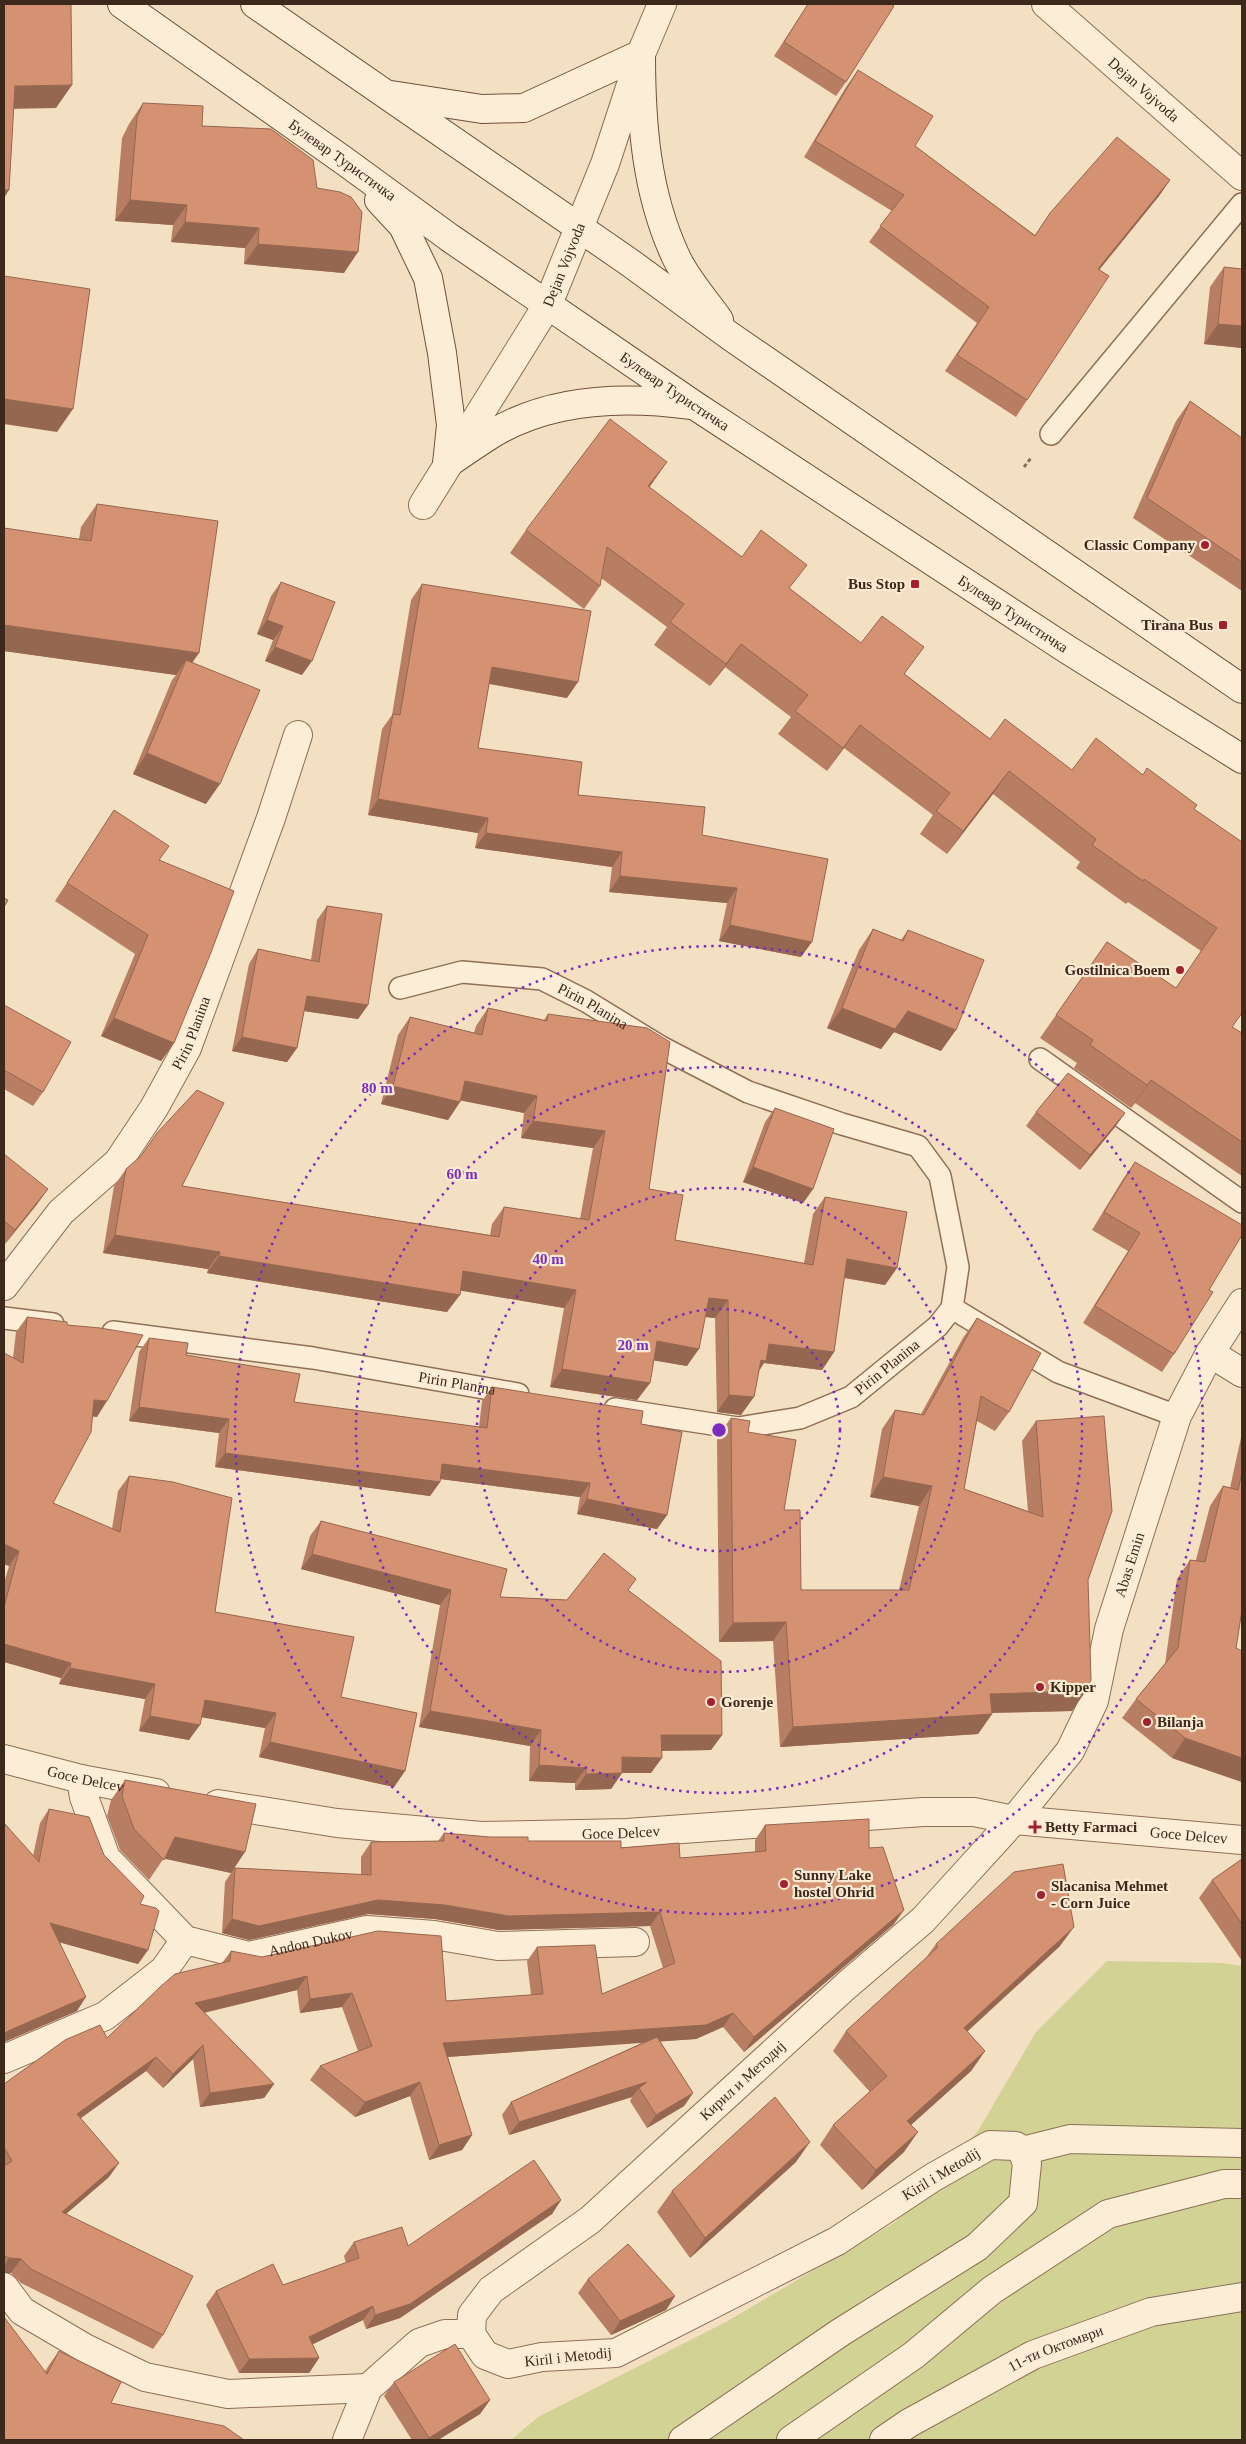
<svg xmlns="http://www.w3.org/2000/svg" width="1246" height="2444" font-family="Georgia,serif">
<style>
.green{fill:#d1d294}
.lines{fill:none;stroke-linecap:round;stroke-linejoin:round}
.lane-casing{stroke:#8f6f56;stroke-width:24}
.street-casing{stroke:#8f6f56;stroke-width:30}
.secondary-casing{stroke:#70503a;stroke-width:30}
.path{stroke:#8f6f56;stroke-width:3;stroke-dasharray:4 2.5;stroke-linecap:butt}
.lane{stroke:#fcedd6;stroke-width:21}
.street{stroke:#fcedd6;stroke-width:28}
.secondary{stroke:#fcedd6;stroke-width:28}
.wall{fill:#b77e63}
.shaded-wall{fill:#956650}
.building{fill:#d59273;stroke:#956650}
.ring{fill:none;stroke:#7b2cbf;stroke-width:2.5;stroke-dasharray:2.5 5}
.poi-dot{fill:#a4202e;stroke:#f9ead2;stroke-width:2}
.labels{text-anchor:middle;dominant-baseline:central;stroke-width:4.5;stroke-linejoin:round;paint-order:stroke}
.street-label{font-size:15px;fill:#3d291c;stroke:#f9ead2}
.poi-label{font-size:15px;font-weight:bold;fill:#3d291c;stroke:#f9ead2;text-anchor:start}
.centre{fill:#7b2cbf;stroke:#f9ead2;stroke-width:2.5}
.ring-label{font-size:15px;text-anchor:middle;font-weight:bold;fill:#7b2cbf;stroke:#f9ead2;stroke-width:4.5;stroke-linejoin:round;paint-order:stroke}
</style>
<rect width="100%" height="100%" fill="#f3dfc1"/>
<path class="green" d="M1107 1961 1222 1963 1242 1966V2440H511L538 2417 726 2322 894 2223 978 2131 1036 2032Z"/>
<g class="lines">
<defs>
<g id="lane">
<path d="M1051 434 1242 204"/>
<path id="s1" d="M400 988 462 972 542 979 586 1001 661 1047 748 1092 842 1124 918 1146 940 1176 958 1267 952 1308 938 1326 851 1397 800 1418 738 1428 615 1409"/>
<path d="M1040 1059 1242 1202"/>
<path d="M952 1308 1058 1372 1177 1416"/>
<path d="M4 1318 53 1324"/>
<path id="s2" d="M113 1332 313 1358 518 1394"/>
</g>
<g id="street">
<path id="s3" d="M1046 4 1242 176"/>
<path id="s4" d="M423 505 548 304 605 164 641 54 662 4"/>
<path id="s5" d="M4 1286 61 1212 118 1162 154 1108 187 1048 271 818 298 735"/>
<path d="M1210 1353 1242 1373"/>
<path id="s6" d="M4 1759 81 1779 156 1793"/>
<path id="s7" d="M81 1779 84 1797 106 1858 185 1940 249 1956 367 1930 434 1935 498 1946 635 1942"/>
<path id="s8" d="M218 1804 337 1823 481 1836 627 1833 923 1812H974L1014 1820 1242 1840"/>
<path d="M4 2059 105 2016 164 1970 185 1940"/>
<path d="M1022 2151 1070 2139 1242 2143"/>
<path d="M4 2287 22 2311 85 2348 145 2377 228 2394 368 2388"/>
<path d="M347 2440 368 2388 419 2343 445 2334H471"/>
<path id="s9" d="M683 2440 841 2332 977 2247 1023 2203 1027 2163 1022 2151 1016 2146 990 2145 932 2178 837 2241 616 2353 542 2357 508 2364 485 2355 471 2334 472 2315 491 2290 590 2220 847 1985 923 1920 1014 1820 1070 1751 1094 1701 1109 1629 1177 1416 1210 1353 1242 1303"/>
<path d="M791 2440 914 2355 992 2290 1108 2214 1224 2184H1242"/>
<path id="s10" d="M884 2440 909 2423 1033 2355 1151 2312 1242 2297"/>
</g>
<g id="secondary">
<path id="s11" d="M122 4 343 160 450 238 694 405 1065 648 1242 759"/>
<path d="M255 4 629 262 730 336 1242 689"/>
<path d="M391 95 482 109 524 108 641 54C641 123 646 193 676 257 686 279 705 300 719 320"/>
<path d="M379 200 403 226 428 278 442 353 451 425 447 464"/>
<path d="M447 464C463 453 479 442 495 432 554 398 624 396 690 405"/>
</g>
</defs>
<use href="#lane" class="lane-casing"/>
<use href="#street" class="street-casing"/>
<use href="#secondary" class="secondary-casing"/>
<path class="path" d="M1024 467 1031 458"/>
<use href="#lane" class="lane"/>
<use href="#street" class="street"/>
<use href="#secondary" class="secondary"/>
</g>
<path class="wall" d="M808 4H890L846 82 836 96 774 56Z
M858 70 915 146 1035 235 1050 213 1170 180 1159 196 1099 270 1027 400 1016 417 945 371 977 323 869 242 892 211 804 157 846 87Z
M143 103 202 126 317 188 344 273 244 264 245 248 171 242 173 225 115 221 122 138 129 124Z
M1224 267 1242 269V348L1204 344 1210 287Z
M1190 401 1242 438V591L1133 518 1176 421Z
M649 487 742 557 790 589 861 643 905 674 990 739 1072 770 1143 775 1242 842 1232 1027 1242 1033V1176L1135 1103 1131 1108 1074 1068 1077 1063 1040 1038 1107 942 1176 988 1201 951 1128 902 1126 904 1076 868 1080 862 993 794 947 854 920 834 933 815 844 748 827 771 778 734 791 717 725 667 710 686 654 645 667 627 601 578 600 586 584 609 510 553 526 530Z
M97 504 193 662 206 804 133 774 172 680 176 675 4 651V528L79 539 81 527Z
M281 582 302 675 265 661 273 640 257 634 271 596Z
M422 584 567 698 489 684 478 748 578 795 702 835 801 957 719 941 727 903 609 892 612 867 475 848 478 833 368 815 382 729 392 715 411 600Z
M114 810 159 860 174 1043 161 1061 101 1036 135 954 55 901Z
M327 906 368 1005 358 1019 304 1011 297 1048 287 1062 232 1051 249 964 258 949 311 960 317 920Z
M873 929 901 940 908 930 941 1051 894 1032 881 1049 827 1028 859 950Z
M4 1005 43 1092 33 1106 4 1089Z
M488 1008 544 1020 548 1014 649 1189 675 1240 804 1263 813 1214 825 1197 897 1268 885 1285 844 1278 834 1352 822 1370 764 1363 759 1371 741 1415 717 1412 715 1318 705 1317 687 1366 654 1360 650 1383 637 1400 550 1387 564 1308 460 1290 447 1312 207 1273 208 1269 103 1253 114 1186 126 1169 182 1186 490 1235 492 1224 504 1207 580 1219 593 1148 521 1138 524 1113 461 1100 448 1120 381 1104 398 1035 410 1017 474 1033 476 1026Z
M775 1108 813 1189 803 1203 743 1182 765 1122Z
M1036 1112 1125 1113 1115 1127 1080 1170 1026 1126Z
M4 1154 38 1203 5 1244 4 1243Z
M1135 1162 1174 1354 1162 1372 1083 1323 1128 1251 1092 1230 1123 1179Z
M27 1317 67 1325 97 1417 92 1416 53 1503 112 1529 118 1491 129 1476 215 1612 341 1697 405 1771 394 1787 259 1757 265 1728 202 1717 189 1740 139 1731 145 1699 59 1684 61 1678 4 1662V1583L9 1566 4 1564V1353L13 1358 16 1332Z
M977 1318 1009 1412 995 1431 977 1421 964 1489 1028 1511 1022 1441 1036 1421 1088 1580 1072 1711 991 1713 992 1714 978 1734 780 1747 773 1641 719 1642 717 1437 731 1418 748 1432 784 1510 801 1590H899L919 1506 870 1497 882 1429 895 1410 921 1414 963 1338Z
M149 1338 294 1402 479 1427 482 1401 492 1387 641 1424 667 1515 657 1529 577 1514 580 1497 440 1479V1482L430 1496 215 1467 219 1433 129 1421 139 1352Z
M1242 1433V1610L1236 1648 1242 1782 1172 1758 1122 1718 1136 1699 1165 1664 1177 1579 1190 1560H1196L1210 1506 1223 1486 1230 1488Z
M321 1521 500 1597 567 1600 628 1590 722 1735 711 1750 662 1751 651 1773H622L611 1789 575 1790V1783L529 1781 530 1746 419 1727 440 1605 301 1569 310 1536Z
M125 1780 235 1868 361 1875V1857L371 1842 438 1841 444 1833 528 1841 621 1848 680 1858 755 1852V1840L765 1825 869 1848 894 1924 744 2052 723 2027 696 2039 660 2041 693 2093 684 2106 647 2128 630 2101 632 2097 509 2135 502 2115 511 2102 644 2042 448 2057 472 2135 462 2150 429 2160 410 2096 355 2117 310 2080 320 2066 358 2051 342 2007 300 2013 297 1990 204 2013 274 2084 264 2098 200 2107 193 2059 163 2088 146 2071 81 2118 109 2177 66 2214 163 2335 153 2349 21 2283 11 2273H4V2084L107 2038 222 1963 231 1951 446 2001 531 1995 527 1961 537 1947 602 1994 663 1968 650 1926 499 1930 435 1919 368 1914 249 1940 222 1933 225 1882 231 1873 164 1858 149 1880 120 1850 107 1816 111 1800Z
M49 1809 104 1855 140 1904 148 1950 138 1964 60 1942 77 2011 4 2042V1823L33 1856 40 1823Z
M1242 1859V1961L1199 1898 1212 1880Z
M936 1944 1060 1946 967 2032 985 2051 971 2071 911 2125 904 2152 862 2190 820 2145 833 2125 870 2092 833 2051 846 2031 925 1959Z
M796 2162 690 2258 657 2212 672 2191Z
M561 2200 552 2214 400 2318 366 2329 363 2320 312 2344 319 2358 309 2373H239L206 2305 216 2291 283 2285 346 2263 344 2256 354 2242 408 2246Z
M588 2279 675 2296 666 2310 611 2335 578 2293Z
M59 2351 111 2403 4 2440 49 2365Z
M394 2382 490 2400 480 2414 438 2440H412L384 2396Z"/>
<path class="shaded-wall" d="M72 85 56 108 4 109 15 86Z
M1170 180 1159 196 1086 286 1098 269Z
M4 190H9L4 198Z
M130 200 187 205 173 225 115 221Z
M185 222 259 228 245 248 171 242Z
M258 244 358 252 344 273 244 264Z
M1218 324 1242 326V348L1204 344Z
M4 399 73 409 57 432 4 424Z
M667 462 651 485 632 509 648 486Z
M267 620 283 626 273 640 257 634Z
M4 625 199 653 183 676 186 660 176 675 4 651Z
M741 644 725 667 710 686 726 664Z
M275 647 312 661 302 675 265 661Z
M492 667 578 682 567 698 481 682Z
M860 725 844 748 827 771 843 748Z
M147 753 220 784 206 804 133 774Z
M1009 771 993 794 947 854 963 831Z
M378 799 488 818 478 833 368 815Z
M486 833 622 852 612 867 475 848Z
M620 876 737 888 727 903 609 892Z
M730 925 812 942 801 957 719 941Z
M307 996 368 1005 358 1019 297 1010Z
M842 1008 908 1011 956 1030 941 1051 894 1032 881 1049 827 1028Z
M114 1018 174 1043 161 1061 101 1036Z
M242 1037 297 1048 287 1062 232 1051Z
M1151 1080 1135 1103 1131 1108 1147 1085Z
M465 1081 537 1096 524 1113 453 1099Z
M393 1086 460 1102 448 1120 381 1104Z
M1125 1113 1115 1127 1080 1170 1090 1155Z
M533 1121 605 1131 593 1148 521 1138Z
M753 1167 813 1189 803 1203 743 1182Z
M48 1189 38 1203 5 1244 15 1230Z
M115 1235 220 1252 208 1269 103 1253Z
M219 1256 460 1295 447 1312 207 1273Z
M847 1259 897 1268 885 1285 835 1276Z
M463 1271 576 1290 564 1308 451 1289Z
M709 1298 728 1300 715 1318 697 1316Z
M657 1341 699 1349 687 1366 645 1359Z
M769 1344 834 1352 822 1370 764 1363 754 1378 749 1377Z
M562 1369 650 1383 637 1400 550 1387Z
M729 1395 754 1397 741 1415 717 1412Z
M94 1400 107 1401 97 1417 83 1415Z
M139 1407 229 1419 219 1433 129 1421Z
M225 1453 440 1482 430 1496 215 1467Z
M442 1464 590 1483 580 1497 433 1478Z
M883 1477 932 1486 919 1506 870 1497Z
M587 1499 667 1515 657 1529 577 1514Z
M4 1544 19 1551 9 1566 4 1564Z
M312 1554 451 1590 440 1605 301 1569Z
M786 1622 773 1641 719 1642 733 1623Z
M4 1644 71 1663 61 1678 4 1662Z
M70 1668 155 1684 145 1699 59 1684Z
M1086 1691 1072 1711 977 1713 990 1694Z
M205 1700 276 1713 265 1728 194 1716Z
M430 1711 541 1730 530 1746 419 1727Z
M992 1714 978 1734 780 1747 793 1727Z
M150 1716 200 1725 189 1740 139 1731Z
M661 1735H722L711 1750 650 1751Z
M1185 1738 1242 1758V1782L1172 1758Z
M270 1742 405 1771 394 1787 259 1757Z
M622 1757 662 1758 651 1773H611Z
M539 1765 586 1768 575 1783 529 1781Z
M622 1773 611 1789 575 1790 586 1774Z
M175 1837 245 1852 231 1873 161 1858Z
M378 1900 660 1912 650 1926 499 1930 435 1919 368 1914 249 1940 222 1933 232 1919Z
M904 1910 894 1924 744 2052 754 2037Z
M50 1923 148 1950 138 1964 40 1937Z
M1074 1927 1060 1946 950 2047 964 2028Z
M307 1976 297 1990 185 2017 195 2003Z
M352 1993 342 2007 300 2013 310 1999Z
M86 1997 77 2011 4 2042V2034L8 2031Z
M733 2013 723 2027 696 2039 433 2058 443 2043Z
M203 2045 193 2059 163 2088 173 2074Z
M985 2051 971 2071 893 2141 907 2121Z
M156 2057 146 2071 67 2128 77 2114Z
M420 2082 410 2096 355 2117 365 2102Z
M647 2082 639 2088 632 2097 509 2135 519 2122Z
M274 2084 264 2098 200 2107 210 2093Z
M693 2093 684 2106 647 2128 656 2115Z
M918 2132 904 2152 862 2190 876 2170Z
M472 2135 462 2150 429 2160 439 2145Z
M810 2142 796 2162 690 2258 705 2238Z
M119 2163 109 2177 52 2226 62 2212Z
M561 2200 552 2214 400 2318 366 2329 375 2315Z
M9 2258 21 2259 11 2273H4V2266Z
M675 2296 666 2310 611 2335 620 2321Z
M373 2306 363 2320 299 2351 309 2337Z
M319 2358 309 2373H239L249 2359Z
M490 2400 480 2414 438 2440H427L429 2438Z"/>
<path class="building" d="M4 4H71L72 85 15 86 9 190H4Z
M808 4H890L894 6 846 82 784 42Z
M858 70 933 116 915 146 1035 236 1050 213 1117 137 1170 180 1098 269 1109 276 1027 400 957 355 989 307 880 226 904 195 815 141Z
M143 103 203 106 202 126 271 129 313 160 317 188 340 192 351 197 362 212 358 252 258 244 259 228 185 222 187 205 130 200 137 118Z
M1224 267 1242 269V326L1218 324Z
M4 276 90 289 73 409 4 399Z
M1190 401 1242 438V562L1147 498Z
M610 419 667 462 648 486 742 557 761 530 807 565 789 588 861 643 882 616 924 647 904 674 990 739 1005 719 1072 770 1096 738 1143 775 1147 768 1197 805 1194 809 1242 842V1013L1232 1027 1242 1033V1142L1151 1080 1147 1085 1090 1045 1093 1040 1056 1015 1107 942 1176 988 1217 928 1144 879 1143 881 1092 845 1096 839 1009 771 963 831 936 811 950 793 860 725 843 748 795 711 808 695 741 644 726 664 670 622 684 604 607 547 600 586 526 530Z
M97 504 218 521 199 653 4 625V528L91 541Z
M281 582 335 602 312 661 275 647 283 626 267 620Z
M422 584 591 611 578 682 492 667 478 748 582 762 578 795 705 807 702 835 828 859 812 942 730 925 737 888 620 876 622 852 486 833 488 818 378 799 393 714 400 715Z
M186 660 260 690 220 784 147 753Z
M114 810 169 846 159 860 234 891 210 955 174 1043 114 1018 148 935 67 883Z
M4 898 8 900 4 907Z
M327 906 382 914 368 1005 307 996 297 1048 242 1037 258 949 319 962Z
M873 929 903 941 908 930 984 960 956 1030 908 1011 895 1029 842 1008Z
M4 1005 71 1042 43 1092 4 1070Z
M488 1008 547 1021 548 1014 647 1028 670 1042 649 1189 683 1195 675 1240 813 1265 825 1197 907 1212 897 1268 847 1259 834 1352 769 1344 766 1361 761 1360 754 1397 729 1395 728 1300 709 1298 699 1349 657 1341 650 1383 562 1369 576 1290 463 1271 460 1295 219 1256 220 1252 115 1235 126 1169 141 1156 157 1133 197 1090 224 1103 182 1186 499 1237 504 1207 589 1220 605 1131 533 1121 537 1096 465 1081 460 1102 393 1086 410 1017 482 1035Z
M1068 1073 1125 1113 1090 1155 1036 1112Z
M775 1108 834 1129 813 1189 753 1167Z
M4 1154 48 1189 15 1230 4 1221Z
M1135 1162 1242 1225V1235L1209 1290 1213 1292 1174 1354 1095 1306 1140 1233 1104 1212Z
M27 1317 67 1322V1325L100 1328 143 1335 107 1401 94 1400 91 1432 53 1503 120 1532 129 1476 173 1482 232 1498 215 1612 354 1637 341 1697 417 1713 405 1771 270 1742 276 1713 205 1700 200 1725 150 1716 155 1684 70 1668 71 1663 4 1644V1607L19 1551 4 1544V1353L23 1363Z
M977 1318 1041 1353 1009 1412 981 1396 964 1489 1043 1517 1036 1421 1104 1416 1112 1511 1088 1580 1091 1680 1086 1691 990 1694 992 1714 793 1727 786 1622 733 1623 731 1418 750 1421 748 1432 796 1440 784 1510H800L801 1590H909L932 1486 883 1477 895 1410 924 1415Z
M149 1338 188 1343 186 1355 300 1374 294 1402 487 1428 492 1387 643 1411 641 1424 682 1432 667 1515 587 1499 590 1483 442 1464 440 1482 225 1453 229 1419 139 1407Z
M1242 1473V1610L1236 1648 1242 1651V1758L1185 1738 1136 1699 1178 1648 1190 1560 1205 1562 1223 1486 1238 1490Z
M321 1521 507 1569 500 1597 567 1600 604 1553 636 1579 628 1590 721 1661 722 1735H661L662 1758 622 1757V1773L586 1774V1768L539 1765 541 1730 430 1711 451 1590 312 1554Z
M125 1780 256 1804 245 1852 175 1837 164 1860 134 1829 122 1796Z
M49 1809 89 1817 104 1855 144 1896 140 1904 156 1908 159 1911 148 1950 50 1923 86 1997 8 2031 4 2034V1823L39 1862Z
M869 1819V1848L883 1847 904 1910 754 2037 733 2013 706 2025 443 2043 472 2135 439 2145 420 2082 365 2102 320 2066 372 2046 352 1993 310 1999 307 1976 195 2003 274 2084 210 2093 203 2045 173 2074 156 2057 77 2114 119 2163 62 2212 193 2276 163 2335 31 2269 21 2259 9 2258 4 2256V2166L12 2161 4 2147V2084L65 2040 100 2025 107 2038 160 1987 175 1974 230 1961 231 1951 262 1957 378 1931 441 1936 446 2001 543 1994 537 1947 595 1945 602 1994 675 1963 660 1912 509 1916 445 1905 378 1900 259 1926 232 1919 235 1868 371 1875V1842L444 1841V1833L490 1837H528V1841H621V1848L679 1843 680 1858 766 1851 765 1825Z
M1242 1859V1924L1212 1880Z
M1063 1864 1074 1927 964 2028 985 2051 907 2121 918 2132 876 2170 833 2125 887 2076 846 2031 938 1947 936 1944 1014 1872Z
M657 2037 693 2093 656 2115 639 2088 647 2082 519 2122 511 2102Z
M775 2097 810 2142 705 2238 672 2191Z
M534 2160 561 2200 410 2304 375 2315 373 2306 309 2337 319 2358 249 2359 216 2291 273 2264 283 2285 359 2258 354 2242 402 2227 408 2246Z
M628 2244 675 2296 620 2321 588 2279Z
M4 2317 47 2374 59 2351 121 2382 111 2403 224 2426 244 2440H4Z
M455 2344 490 2400 429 2438 394 2382Z"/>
<g class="ring">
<circle cx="719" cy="1430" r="121"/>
<circle cx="719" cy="1430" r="242"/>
<circle cx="719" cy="1430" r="363"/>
<circle cx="719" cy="1430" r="484"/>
</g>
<g class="poi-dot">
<circle cx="1205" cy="545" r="5"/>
<rect x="910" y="579" width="10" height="10" rx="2.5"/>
<rect x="1218" y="620" width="10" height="10" rx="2.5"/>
<circle cx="1180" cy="970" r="5"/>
<circle cx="1040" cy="1687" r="5"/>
<circle cx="711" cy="1702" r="5"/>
<circle cx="1147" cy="1722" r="5"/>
<path d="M1032.5 1819.5h5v5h5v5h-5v5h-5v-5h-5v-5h5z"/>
<circle cx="784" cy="1884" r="5"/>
<circle cx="1041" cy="1895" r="5"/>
</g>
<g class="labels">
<g class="street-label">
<text stroke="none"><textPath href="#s3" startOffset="130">Dejan Vojvoda</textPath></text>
<text stroke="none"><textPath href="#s11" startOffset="270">Булевар Туристичка</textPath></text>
<text stroke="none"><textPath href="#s4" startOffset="279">Dejan Vojvoda</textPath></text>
<text stroke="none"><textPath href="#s11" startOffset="675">Булевар Туристичка</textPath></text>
<text stroke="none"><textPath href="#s11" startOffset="1080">Булевар Туристичка</textPath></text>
<text stroke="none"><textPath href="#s1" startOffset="202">Pirin Planina</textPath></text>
<text stroke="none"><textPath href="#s5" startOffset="318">Pirin Planina</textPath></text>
<text transform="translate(887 1367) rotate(-39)">Pirin Planina</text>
<text stroke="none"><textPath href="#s2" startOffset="348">Pirin Planina</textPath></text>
<text stroke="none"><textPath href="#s9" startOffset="2130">Abas Emin</textPath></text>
<text stroke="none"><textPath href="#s6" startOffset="84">Goce Delcev</textPath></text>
<text stroke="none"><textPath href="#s8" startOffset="405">Goce Delcev</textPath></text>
<text stroke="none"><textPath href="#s8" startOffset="975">Goce Delcev</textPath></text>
<text stroke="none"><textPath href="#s7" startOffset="326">Andon Dukov</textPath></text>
<text stroke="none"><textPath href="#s9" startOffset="1468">Кирил и Методиј</textPath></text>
<text transform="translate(941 2174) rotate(-31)">Kiril i Metodij</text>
<text stroke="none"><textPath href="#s10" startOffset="195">11-ти Октомври</textPath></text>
<text transform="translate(568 2357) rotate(-6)">Kiril i Metodij</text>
</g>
<g class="poi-label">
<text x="1195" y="545" text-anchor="end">Classic Company</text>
<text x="905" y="584" text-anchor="end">Bus Stop</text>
<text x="1213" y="625" text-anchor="end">Tirana Bus</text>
<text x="1170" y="970" text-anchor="end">Gostilnica Boem</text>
<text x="1050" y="1687">Kipper</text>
<text x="721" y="1702">Gorenje</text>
<text x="1157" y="1722">Bilanja</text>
<text x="1045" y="1827">Betty Farmaci</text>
<text x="794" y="1875">Sunny Lake<tspan x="794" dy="17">hostel Ohrid</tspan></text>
<text x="1051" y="1886">Slacanisa Mehmet<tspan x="1051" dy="17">- Corn Juice</tspan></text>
</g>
</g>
<circle cx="719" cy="1430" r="8" class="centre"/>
<g class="ring-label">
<text x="377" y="1093">80 m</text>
<text x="462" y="1179">60 m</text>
<text x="548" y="1264">40 m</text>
<text x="633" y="1350">20 m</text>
</g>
<rect width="1246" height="2444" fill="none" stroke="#3d291c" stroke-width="10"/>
</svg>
